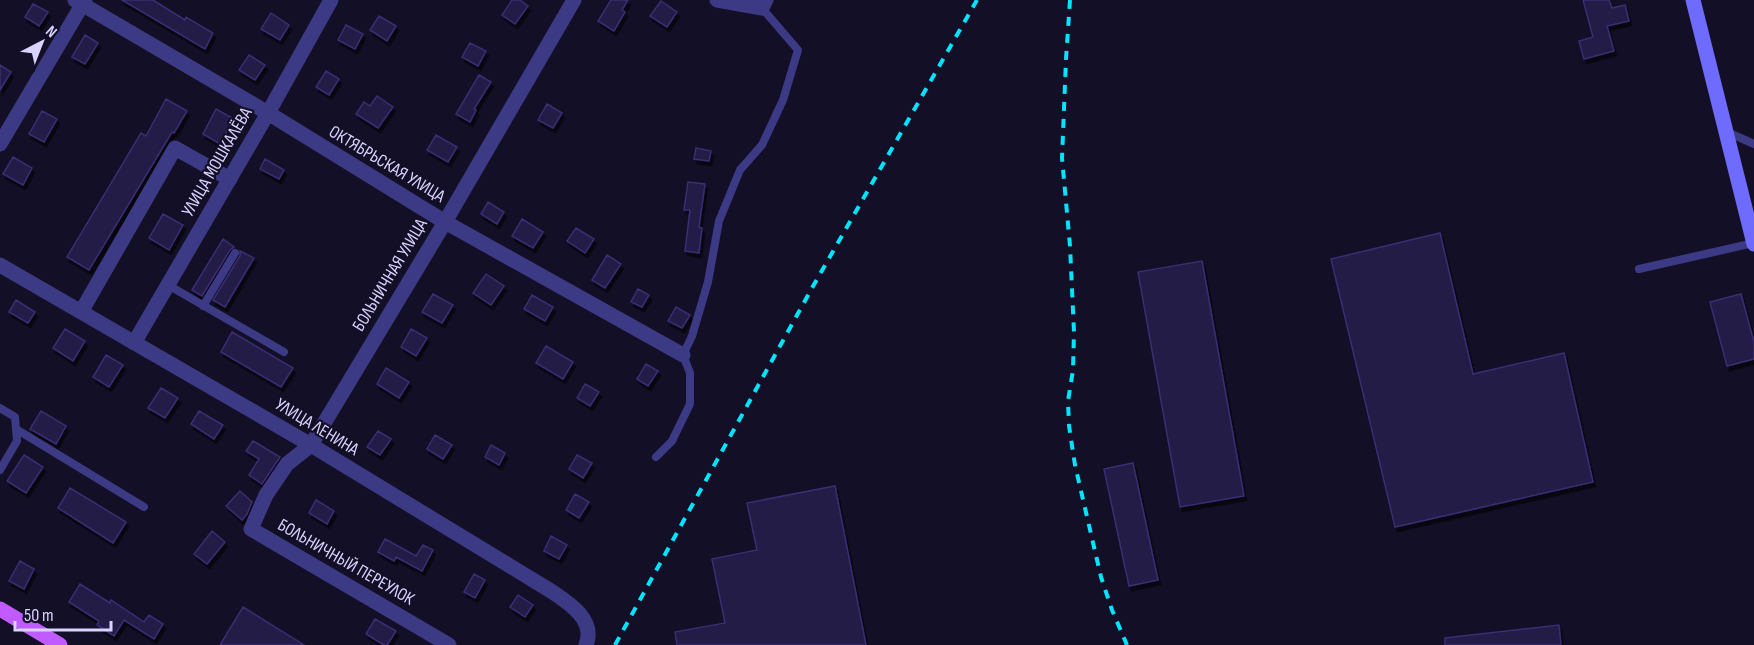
<svg xmlns="http://www.w3.org/2000/svg" width="1754" height="645" font-family="'Sofia Sans Condensed',sans-serif">
<style>
.building{fill:#241b47;stroke:#3b2d73;stroke-width:1.5;filter:url(#shadow)}
.lines{fill:none;stroke-linecap:round;stroke-linejoin:round}
.lane{stroke:#3d3a85;stroke-width:8}
.street{stroke:#3d3a85;stroke-width:15}
.secondary{stroke:#6f6bff;stroke-width:15}
.primary{stroke:#c25bff;stroke-width:15}
.rail{stroke:#00e5ff;stroke-width:4;stroke-dasharray:9 8;stroke-linecap:butt}
.labels{text-anchor:middle;dominant-baseline:central;stroke-width:4.5;stroke-linejoin:round;paint-order:stroke}
.street-label{font-size:18px;fill:#d9d4ff;stroke:#130f26}
</style>
<defs>
<filter id="shadow"><feDropShadow dx="2.5" dy="4.5" stdDeviation="0" flood-color="#0009"/></filter>
</defs>
<rect width="100%" height="100%" fill="#130f26"/>
<path class="building" d="M122 0H153L185 20 186 17 213 33 205 49Z
M512 0H520L528 6 515 24 502 15Z
M611 0H628L622 10 625 12 614 31 598 21Z
M1583 0H1609L1612 8 1625 5 1629 21 1607 26 1614 51 1584 59 1579 41 1593 37Z
M661 1 677 12 667 27 650 16Z
M33 4 48 12 39 26 25 17Z
M271 13 289 25 280 40 261 29Z
M379 16 396 26 387 41 370 30Z
M346 25 363 34 355 49 338 40Z
M85 35 98 43 85 64 72 57Z
M470 43 486 51 478 66 462 57Z
M249 55 265 65 255 80 239 70Z
M0 65 11 72 0 90Z
M326 71 339 79 329 95 316 87Z
M479 75 491 82 474 109 476 110 470 122 456 114Z
M377 96 393 107 378 128 356 114 364 102 370 106Z
M166 99 187 111 174 133 172 132 89 270 67 257 141 133 146 136Z
M547 104 562 113 553 128 538 120Z
M216 109 234 119 220 144 203 134Z
M42 111 57 119 44 142 29 134Z
M436 135 457 147 448 162 427 150Z
M696 148 711 151 709 161 694 159Z
M13 157 32 168 23 185 3 174Z
M265 159 284 170 279 179 260 169Z
M688 182 705 184 699 227 702 228 699 253 685 251 690 210H684Z
M488 202 504 212 497 224 481 214Z
M163 214 183 225 169 250 149 238Z
M522 219 543 232 533 248 512 236Z
M576 228 594 239 585 253 567 241Z
M1440 233 1473 374 1564 353 1593 482 1395 527 1331 259Z
M223 239 234 247 230 250 202 296 192 290Z
M240 251 254 258 225 307 213 300 240 256Z
M607 255 621 264 605 288 592 280Z
M1202 261 1244 496 1180 507 1138 272Z
M486 274 504 286 491 305 473 293Z
M638 289 649 295 642 307 631 302Z
M433 294 453 305 442 323 422 312Z
M1741 294 1754 342V359L1727 366 1710 302Z
M532 295 553 307 545 321 524 309Z
M16 300 35 312 28 323 9 312Z
M676 307 690 315 682 328 668 321Z
M65 329 85 341 73 361 53 348Z
M411 329 427 338 416 356 401 347Z
M232 332 293 368 281 387 221 352Z
M546 346 573 362 563 379 536 363Z
M106 355 123 365 109 387 93 377Z
M646 364 658 371 648 386 637 379Z
M386 368 409 382 399 398 377 384Z
M585 384 599 392 590 406 577 398Z
M161 388 178 398 165 418 148 408Z
M41 411 66 426 56 444 30 429Z
M199 411 223 425 214 439 191 424Z
M378 431 391 439 380 455 367 447Z
M435 435 452 445 443 459 427 449Z
M253 441 280 457 262 484 249 475 259 459 246 451Z
M491 445 505 453 499 465 485 457Z
M24 455 43 467 26 493 7 481Z
M577 455 592 463 583 478 569 469Z
M1133 463 1158 580 1129 586 1104 469Z
M835 486 866 645H677L675 632 725 623 712 559 757 550 747 503Z
M70 488 126 522 113 543 58 508Z
M240 491 252 502 247 514 242 520 226 506Z
M575 494 589 502 579 518 566 510Z
M316 500 334 511 327 524 309 513Z
M212 531 225 542 207 564 194 554Z
M551 536 567 545 559 559 544 551Z
M385 539 416 556 423 545 433 550 422 571 396 557 394 561 378 552Z
M20 561 34 569 24 589 9 581Z
M474 574 485 580 475 598 464 592Z
M80 584 110 603 111 600 144 622 149 615 163 624 154 639 124 620 114 636 97 625 99 621 69 602Z
M518 595 533 605 525 617 510 607Z
M243 607 304 645H220Z
M375 619 396 631 387 645H384L366 634Z
M1559 625 1561 645H1445V638Z"/>
<g class="lines">
<path class="lane" d="M1727 132 1754 144
M1639 269 1754 243
M168 285 284 352
M203 306 235 253
M0 408 15 417 17 441 0 470
M16 429 144 507
M656 457 672 441 690 404V373L683 355 692 336 708 282 719 221 740 170 762 145 783 100 798 50 762 8"/>
<path class="street" d="M75 0 268 113 445 222 683 355
M717 0 762 8 766 0
M0 144 85 0
M0 265 311 445 551 591C569 603 596 620 586 645
M81 312 175 148 230 179
M134 343 268 113 331 0
M449 645 251 529 266 495 287 464 311 445 445 222 574 0"/>
<path class="secondary" d="M1693 0 1754 244"/>
<path class="primary" d="M0 609 60 645"/>
<path class="rail" d="M1070 0 1066 59 1062 158 1070 246 1074 332 1073 370 1068 401 1069 426 1075 465 1101 577 1112 610 1127 645
M615 645 812 288 977 0"/>
</g>
<g class="labels">
<g class="street-label">
<text transform="translate(217 162) rotate(-60)">УЛИЦА МОШКАЛЁВА</text>
<text transform="translate(387 164) rotate(31)">ОКТЯБРЬСКАЯ УЛИЦА</text>
<text transform="translate(390 275) rotate(-59)">БОЛЬНИЧНАЯ УЛИЦА</text>
<text transform="translate(317 427) rotate(31)">УЛИЦА ЛЕНИНА</text>
<text transform="translate(346 562) rotate(30)">БОЛЬНИЧНЫЙ ПЕРЕУЛОК</text>
</g>
</g>
<g transform="translate(42 42) rotate(42)" stroke="#130f26" stroke-width="4.5" paint-order="stroke">
<path d="M0-4.5L10 22L0 15L-10 22Z" fill="#d9d4ff"/>
<text y="-9" font-size="16" font-weight="bold" text-anchor="middle" fill="#d9d4ff">N</text>
</g>
<path d="M15 621v9h96v-9" fill="none" stroke="#d9d4ff" stroke-width="3"/>
<text x="24" y="621" font-size="18" fill="#d9d4ff" stroke="#130f26" stroke-width="4.5" paint-order="stroke">50 m</text>
</svg>
